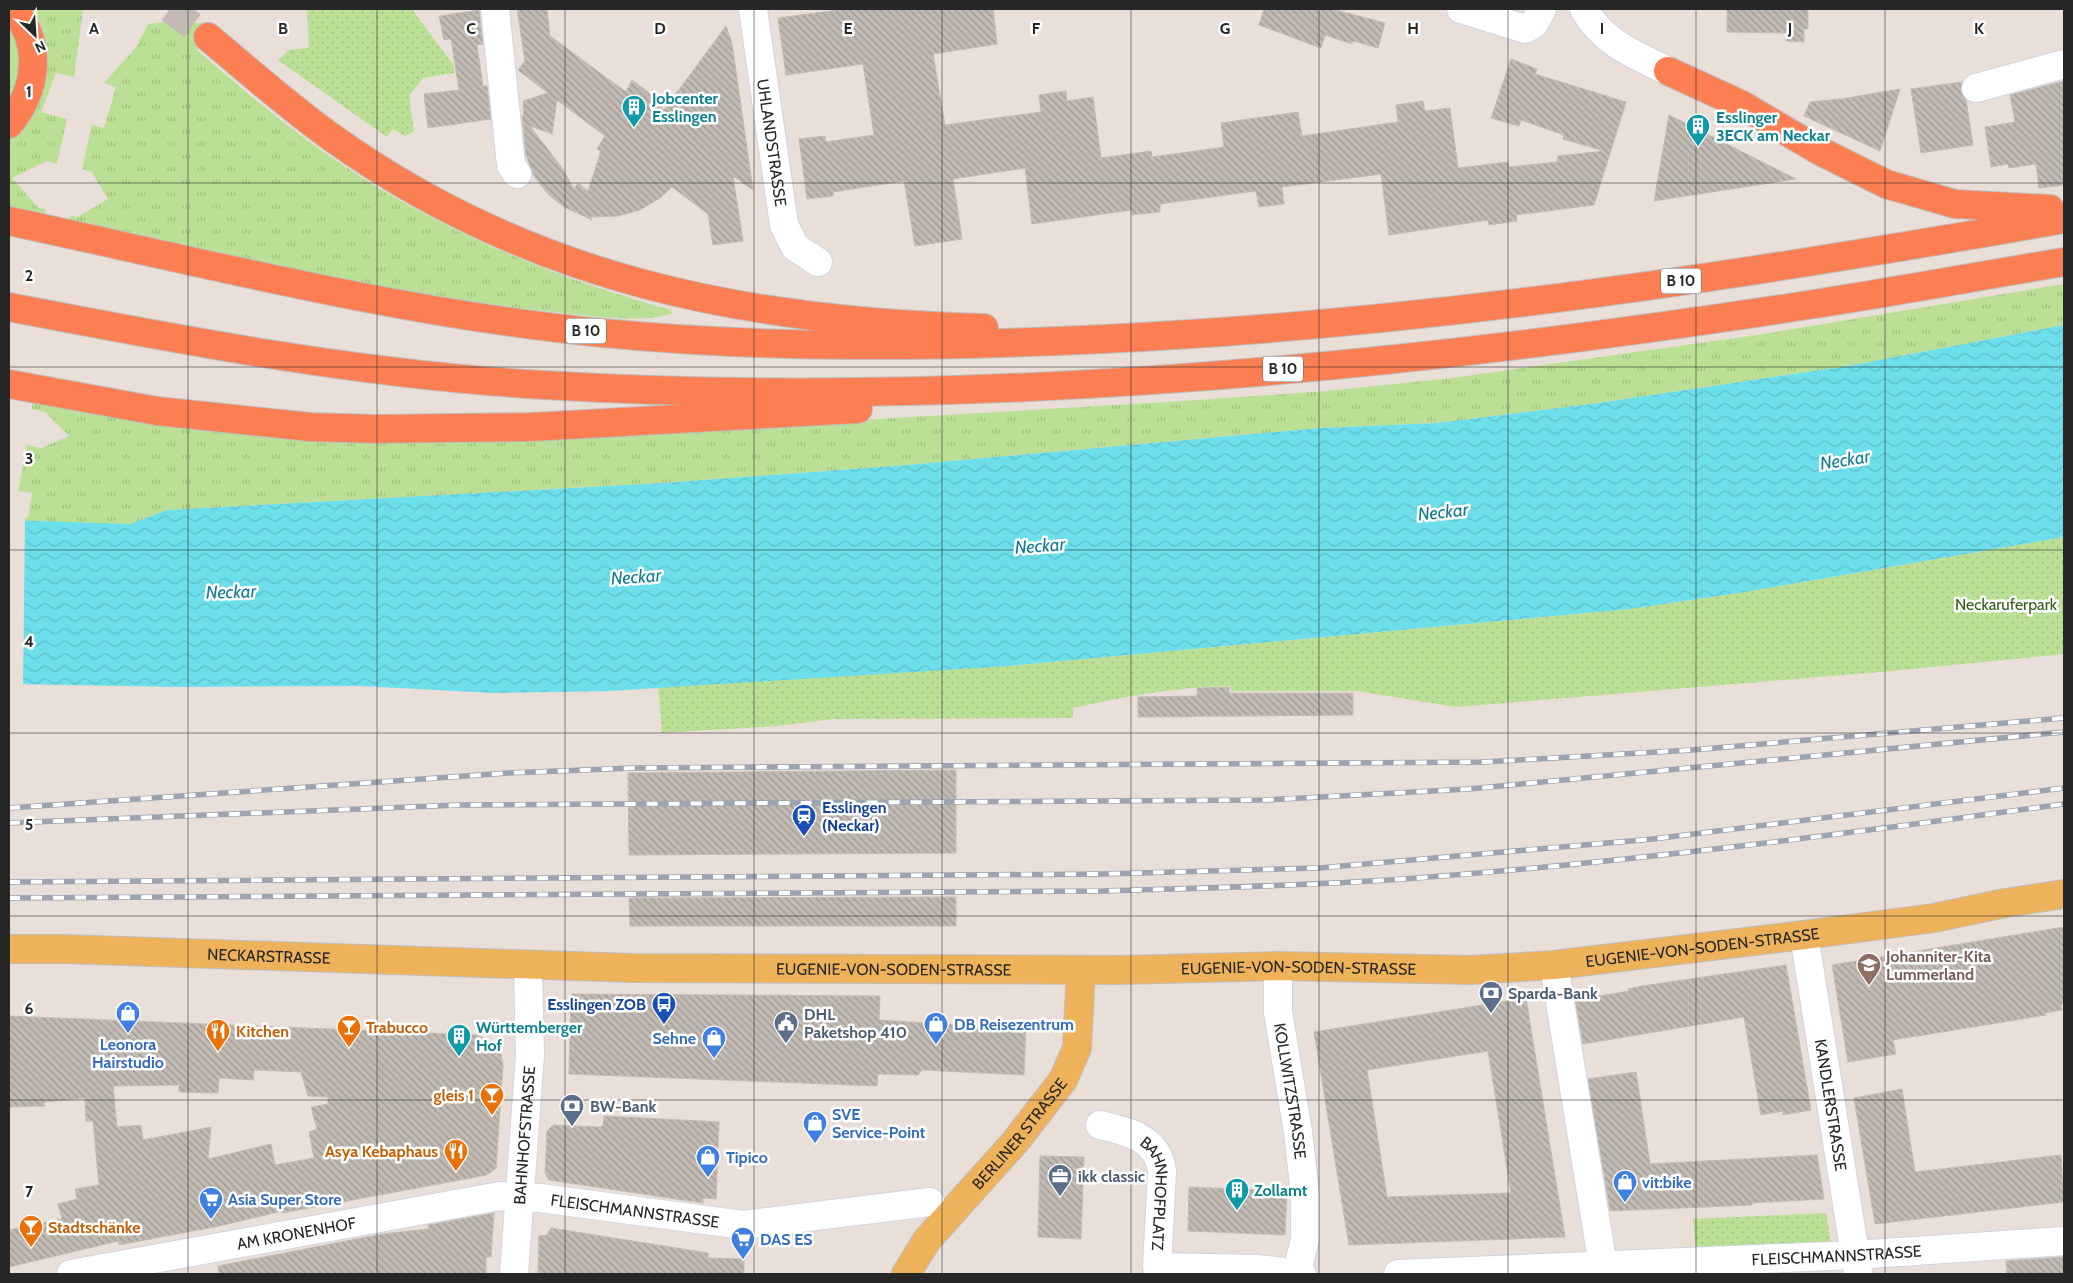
<svg xmlns="http://www.w3.org/2000/svg" width="2073" height="1283" font-family="Cabin,sans-serif">
<style>
.grass{fill:url(#grass-tufts)}
.park{fill:url(#park-dots)}
.water{fill:url(#water-waves)}
.pier{fill:#eadfd8}
.building{fill:url(#building-back-hatch);stroke:#c5bbb3;fill-rule:evenodd}
.lines{fill:none;stroke-linecap:round;stroke-linejoin:round}
.highway-tunnel{stroke:#c3bab5;stroke-width:28;stroke-dasharray:28 14;stroke-linecap:butt}
.minor-casing{stroke:#ced4e0;stroke-width:30}
.major-casing{stroke:#bebebe;stroke-width:30}
.highway-casing{stroke:#bebebe;stroke-width:30}
.minor{stroke:#fff;stroke-width:28}
.major{stroke:#edb25a;stroke-width:28}
.highway{stroke:#fb7f53;stroke-width:28}
.rail-casing{stroke:#9ca3b1;stroke-width:5.5}
.rail{stroke:#fff;stroke-width:4;stroke-dasharray:11;stroke-linecap:butt}
.grid{fill:none;stroke:#272727;stroke-width:1;stroke-opacity:0.55}
.labels{text-anchor:middle;dominant-baseline:central;stroke-width:5;stroke-linejoin:round;paint-order:stroke}
.shield{fill:#fff;stroke:#686868;stroke-width:1}
.shield-label{font-size:15px;font-weight:bold;fill:#272727}
.culture-label{font-size:16px;font-weight:bold;fill:#0d838f;stroke:#fff;text-anchor:start}
.street-label{font-size:16px;fill:#272727;stroke:#fff}
.park-label{font-size:16px;fill:#35611a;stroke:#fff}
.transit-label{font-size:16px;font-weight:bold;fill:#164399;stroke:#fff;text-anchor:start}
.education-label{font-size:16px;font-weight:bold;fill:#785e54;stroke:#fff;text-anchor:start}
.service-label{font-size:16px;font-weight:bold;fill:#4e5e75;stroke:#fff;text-anchor:start}
.shop-label{font-size:16px;font-weight:bold;fill:#366cbe;stroke:#fff;text-anchor:start}
.food-label{font-size:16px;font-weight:bold;fill:#c56008;stroke:#fff;text-anchor:start}
.water-label{font-size:18px;font-style:italic;fill:#0f7c93;stroke:#fff}
.grid-label{font-size:16px;text-anchor:middle;font-weight:bold;fill:#272727;stroke:#fff;stroke-width:5;stroke-linejoin:round;paint-order:stroke}
</style>
<defs>
<pattern id="grass-tufts" width="24" height="20" patternUnits="userSpaceOnUse" patternTransform="scale(1.25)"><rect width="24" height="20" fill="#bbe095"/><path d="M3 7l-1-3M5 7V3M7 7l1-3M15 17l-1-3M17 17v-4M19 17l1-3" fill="none" stroke="#a1c080"/></pattern>
<pattern id="park-dots" width="8" height="8" patternUnits="userSpaceOnUse" patternTransform="scale(1.25)"><rect width="8" height="8" fill="#bbe095"/><path d="M2 2h.1M6 6h.1" fill="none" stroke="#a1c080" stroke-width="1.8" stroke-linecap="round"/></pattern>
<pattern id="water-waves" width="16" height="10" patternUnits="userSpaceOnUse" patternTransform="scale(1.25)"><rect width="16" height="10" fill="#6cdfeb"/><path d="M0 5q4-4 8 0t8 0" fill="none" stroke="#5ebfca"/></pattern>
<pattern id="building-back-hatch" width="6" height="6" patternUnits="userSpaceOnUse" patternTransform="scale(1.25)"><rect width="6" height="6" fill="#c2bbb4"/><path d="M-1 5l2 2M0 0l6 6M5-1l2 2" fill="none" stroke="#9e9892"/></pattern>
</defs>
<rect width="100%" height="100%" fill="#eadfd8"/>
<path class="grass" d="M25 9H83L74 77 56 73 41 112 67 119 57 164 47 161 12 178 39 208 46 209 45 214 9 207V138L17 130Z
M180 20 217 26 197 50C232 80 266 110 303 137 416 221 536 272 671 310L672 313C653 323 594 317 571 314 402 297 235 256 70 220V215L77 217 108 199 92 172 82 169 92 125 104 128 116 87 104 83 137 46 148 24Z
M9 24C26 60 21 70 9 106Z
M2064 284V325L1848 366 1591 404 1437 423 1320 428 907 465 663 483 167 510 130 524 25 521V518H28L32 493 18 491 27 445 41 448 69 436 45 412 32 409 33 400 95 412 808 423 1184 401 1326 391 1452 378 1757 335Z"/>
<path class="park" d="M307 9H412L454 66V73L423 78 409 96 414 131 405 136 393 129 387 137 278 60 289 50 309 48Z
M2064 537V654L1880 672 1456 707 1357 691H1231L1230 686C1176 687 1126 696 1073 708V718L834 719 777 726 662 733 658 687 1009 666 1630 609 1745 592Z
M1826 1213 1832 1249 1696 1254 1693 1219Z"/>
<path class="water" d="M2064 325V537L1745 592 1630 609 1009 666 610 691 494 693 360 686 180 687 9 684V520L130 524 167 510 663 483 907 465 1320 428 1437 423 1591 404 1848 366Z"/>
<path class="pier" d="M9 518 25 519 23 687H9Z"/>
<path class="building" d="M517 9H547L550 36 626 92 632 80 648 92 664 110 726 26 732 43 753 190 733 176 743 241 713 245 708 214 672 187 660 198 640 210 618 216 590 217 592 220 564 207 548 194 534 176 526 155 522 115 524 117 523 101 548 93 518 70 525 61ZM557 100 605 136 597 149 601 151 588 191 578 183 574 189 562 168 530 126 552 134Z
M846 9H993L997 44 933 54 945 125 1041 112 1039 95 1066 91 1067 101 1093 97 1101 158 1151 151 1152 157 1224 147 1221 123 1298 112 1302 136 1398 122 1396 105 1423 101 1425 111 1450 108 1458 168 1508 162 1509 167 1557 162 1558 156 1604 151 1563 139 1564 135 1521 120 1519 126 1491 118 1511 59 1537 69 1535 74 1626 102 1594 205 1516 215 1517 221 1489 225 1488 220 1389 235 1381 174 1282 187 1284 204 1259 207 1256 191 1160 204V212L1132 215V210L1032 224 1025 168 953 179 962 239 915 246 904 181 833 192V196L807 199 799 139 825 136 826 142 874 135 863 64 786 75 778 18Z
M1264 9H1332L1385 23 1378 48 1353 41 1352 44 1325 35 1321 48 1259 25Z
M1727 9H1808V29H1804V42L1786 41V33L1727 32Z
M479 10 483 44 477 45 483 86H487L491 119 428 128 424 94 459 90 451 39 444 40 439 16Z
M2064 81V185L2039 188 2036 164 2009 168 2008 164 1991 167 1985 127 2015 122 2010 95Z
M1962 82 1961 92 1966 100 1973 145 1921 153 1911 89Z
M1900 89 1880 151 1804 116 1810 102 1841 99Z
M1669 115 1796 179 1654 201Z
M1229 687V693H1353V715L1138 717V697L1197 696V688Z
M956 770V853L629 855 628 773Z
M956 897V926H630L629 898Z
M2064 927V1004H2061L2062 1010 2045 1013 2046 1015 1893 1040 1896 1054 1848 1062 1832 965Z
M1786 965 1811 1110 1783 1115V1111L1761 1115 1744 1017 1583 1044 1575 1000 1629 991 1628 989 1642 986Z
M571 994 880 996 879 1020 987 1027V1024L1026 1026 1024 1075 922 1070 918 1075 878 1074 877 1086 569 1074Z
M1526 998 1565 1237 1349 1245 1314 1032ZM1488 1051 1511 1193 1387 1197 1367 1070Z
M9 1016 478 1035 494 1044 501 1054 503 1066 496 1168 487 1175 282 1213V1211L224 1225 119 1245 118 1241 9 1267V1230L62 1219 58 1204 77 1199 75 1189 99 1185 93 1121H86L85 1098 44 1102 45 1106 9 1107ZM254 1070 301 1072 308 1096 328 1097V1104L311 1107 317 1129 309 1132 314 1158 275 1165 271 1144 208 1159 211 1127 143 1140 141 1125 117 1127 113 1086 179 1085V1092L218 1093 219 1078 253 1080Z
M1636 1072 1650 1164 1817 1155 1824 1199 1752 1203V1205L1610 1211 1588 1079Z
M1902 1089 1915 1172 2061 1155 2064 1202 1875 1224 1854 1098Z
M604 1116 719 1122 716 1199 703 1198V1203L549 1180 545 1173 547 1131 553 1125 600 1127 603 1126Z
M1040 1156 1084 1157 1081 1239 1038 1237Z
M1189 1187 1287 1191 1285 1235 1188 1231Z
M494 1213 491 1257H486V1274H219L218 1266 382 1234 429 1229 428 1225Z
M551 1228 708 1253V1258L744 1259V1274H538L539 1236 547 1235Z
M2064 1257V1274H2007L2006 1261Z"/>
<g class="lines">
<path class="highway-tunnel" d="M170 9 208 37"/>
<defs>
<g id="minor">
<path d="M495 9 511 165 517 174"/>
<path id="s1" d="M753 9 784 225 795 247 818 262"/>
<path d="M1461 9 1525 29 1534 24 1542 9"/>
<path d="M1584 9C1603 43 1635 55 1668 71"/>
<path d="M1976 88 2064 64"/>
<path id="s2" d="M1804 935 1858 1273"/>
<path d="M1554 965 1603 1266"/>
<path id="s3" d="M1278 966V1012L1298 1132 1305 1194V1240L1296 1274"/>
<path id="s4" d="M1100 1125C1127 1131 1158 1138 1162 1171L1157 1267 1257 1269 1302 1274"/>
<path id="s5" d="M71 1274 500 1196 540 1198 743 1225 930 1202"/>
<path id="s6" d="M514 1274 530 1055 528 966"/>
<path id="s7" d="M1398 1274 1855 1255 2064 1241"/>
</g>
<g id="major">
<path id="s8" d="M9 949H65L632 968 1121 970 1278 966 1471 970 1554 965 1804 935 1934 918 2005 903 2064 894"/>
<path id="s9" d="M906 1274 927 1240 1015 1142 1063 1080 1077 1048 1081 970"/>
</g>
<path id="highway" d="M208 37C250 72 290 108 334 139 532 280 747 322 984 328
M1668 71 1742 105 1820 151 1886 184 1955 204 2050 209
M9 124C37 91 43 44 13 9
M9 221C205 263 403 314 603 333 770 349 936 347 1103 339 1426 324 1746 275 2064 219
M9 307C185 341 364 375 544 385 963 410 1393 369 1808 305 1893 292 1979 276 2064 262
M9 384 157 411 310 427 376 429 531 427 858 409"/>
</defs>
<use href="#minor" class="minor-casing"/>
<use href="#major" class="major-casing"/>
<use href="#highway" class="highway-casing"/>
<use href="#minor" class="minor"/>
<use href="#major" class="major"/>
<use href="#highway" class="highway"/>
<defs>
<path id="rail" d="M9 808 508 773 634 768 1483 762 1692 750 2064 718
M9 823 459 805 1264 800 1469 789 2064 732
M9 882 1103 874 1319 868 1653 839 2064 788
M9 898 1102 891C1202 888 1303 886 1403 879 1624 863 1845 834 2064 804"/>
</defs>
<use href="#rail" class="rail-casing"/>
<use href="#rail" class="rail"/>
</g>
<path class="grid" d="M188 9V1274M377 9V1274M565 9V1274M754 9V1274M942 9V1274M1131 9V1274M1319 9V1274M1508 9V1274M1696 9V1274M1885 9V1274M9 183H2064M9 367H2064M9 550H2064M9 733H2064M9 916H2064M9 1100H2064"/>
<defs>
<symbol id="building-pin" viewBox="-11 -11 22 30"><path d="M0 17L-7.5 6A9.5 9.5 0 1 1 7.5 6Z" fill="#0f9aa8" stroke="#fff"/><path d="M-4-6H4V6H1V3H-1V6H-4ZM-2.5-4.3h1.7v1.8h-1.7ZM.8-4.3h1.7v1.8H.8ZM-2.5-1h1.7V.8h-1.7ZM.8-1h1.7V.8H.8Z" fill="#fff"/></symbol>
<symbol id="station-pin" viewBox="-11 -11 22 30"><path d="M0 17L-7.5 6A9.5 9.5 0 1 1 7.5 6Z" fill="#1a4fb4" stroke="#fff"/><path d="M-3-6H3Q5-6 5-4V2Q5 4 3 4L4.5 6H3L1.5 4h-3L-3 6H-4.5L-3 4Q-5 4-5 2V-4Q-5-6-3-6ZM-3.5-4v3h7v-3ZM-3.5 1v1.5H-2V1ZM2 1v1.5H3.5V1Z" fill="#fff"/></symbol>
<symbol id="school-pin" viewBox="-11 -11 22 30"><path d="M0 17L-7.5 6A9.5 9.5 0 1 1 7.5 6Z" fill="#8d6e63" stroke="#fff"/><path d="M0-5L7-2L0 1L-7-2ZM-4 1L0 2.5L4 1V4Q0 6-4 4Z" fill="#fff"/></symbol>
<symbol id="bank-pin" viewBox="-11 -11 22 30"><path d="M0 17L-7.5 6A9.5 9.5 0 1 1 7.5 6Z" fill="#5c6f8a" stroke="#fff"/><path d="M-6-4H6V4H-6ZM0-2.3a2.3 2.3 0 1 0 0 4.6a2.3 2.3 0 1 0 0-4.6Z" fill="#fff"/></symbol>
<symbol id="bus-pin" viewBox="-11 -11 22 30"><path d="M0 17L-7.5 6A9.5 9.5 0 1 1 7.5 6Z" fill="#1a4fb4" stroke="#fff"/><path d="M-5-6H5V4H4V6H2V4H-2V6H-4V4H-5ZM-3.5-4V0h7V-4ZM-3.5 1.2v1.5H-2V1.2ZM2 1.2v1.5H3.5V1.2Z" fill="#fff"/></symbol>
<symbol id="shop-pin" viewBox="-11 -11 22 30"><path d="M0 17L-7.5 6A9.5 9.5 0 1 1 7.5 6Z" fill="#3f7fe0" stroke="#fff"/><path d="M-5-2.5h2.3a2.7 3.5 0 0 1 5.4 0H5L5.5 6h-11ZM-1.5-2.5h3a1.5 2.3 0 0 0-3 0Z" fill="#fff"/></symbol>
<symbol id="civic-pin" viewBox="-11 -11 22 30"><path d="M0 17L-7.5 6A9.5 9.5 0 1 1 7.5 6Z" fill="#5c6f8a" stroke="#fff"/><path d="M-.6-6.5H3V-4.5H.6V-3L4-1V1h2V6H-6V1h2V-1L-.6-3ZM-1.2 2.5V6h2.4V2.5Z" fill="#fff"/></symbol>
<symbol id="bar-pin" viewBox="-11 -11 22 30"><path d="M0 17L-7.5 6A9.5 9.5 0 1 1 7.5 6Z" fill="#e8710a" stroke="#fff"/><path d="M-6-5H6L.8 .8V4.5H3.5V6h-7V4.5H-.8V.8Z" fill="#fff"/></symbol>
<symbol id="restaurant-pin" viewBox="-11 -11 22 30"><path d="M0 17L-7.5 6A9.5 9.5 0 1 1 7.5 6Z" fill="#e8710a" stroke="#fff"/><path d="M-5-6h1v4h1v-4h1v4h1v-4h1v5L-1.5 .5V6h-2V.5L-5-1ZM5-6V6H3V1.5H1.5Q1.5-4 5-6Z" fill="#fff"/></symbol>
<symbol id="office-pin" viewBox="-11 -11 22 30"><path d="M0 17L-7.5 6A9.5 9.5 0 1 1 7.5 6Z" fill="#5c6f8a" stroke="#fff"/><path d="M-6-3h4V-5.5h4V-3h4V5H-6ZM-1-4.5V-3h2v-1.5ZM-6 0V1H6V0Z" fill="#fff"/></symbol>
<symbol id="supermarket-pin" viewBox="-11 -11 22 30"><path d="M0 17L-7.5 6A9.5 9.5 0 1 1 7.5 6Z" fill="#3f7fe0" stroke="#fff"/><path d="M-6-5.5h2.5l.6 2H6L4.5 2H-2.5L-4.4-4H-6ZM-1.5 3.2a1.3 1.3 0 1 0 .1 0ZM3 3.2a1.3 1.3 0 1 0 .1 0Z" fill="#fff"/></symbol>
</defs>
<g fill-rule="evenodd">
<use href="#building-pin" x="620" y="93" width="28" height="38"/>
<use href="#building-pin" x="1684" y="112" width="28" height="38"/>
<use href="#station-pin" x="790" y="802" width="28" height="38"/>
<use href="#school-pin" x="1855" y="951" width="28" height="38"/>
<use href="#bank-pin" x="1477" y="979" width="28" height="38"/>
<use href="#bus-pin" x="650" y="990" width="28" height="38"/>
<use href="#shop-pin" x="114" y="999" width="28" height="38"/>
<use href="#civic-pin" x="772" y="1009" width="28" height="38"/>
<use href="#shop-pin" x="922" y="1010" width="28" height="38"/>
<use href="#bar-pin" x="335" y="1013" width="28" height="38"/>
<use href="#restaurant-pin" x="204" y="1017" width="28" height="38"/>
<use href="#building-pin" x="445" y="1022" width="28" height="38"/>
<use href="#shop-pin" x="700" y="1024" width="28" height="38"/>
<use href="#bar-pin" x="478" y="1081" width="28" height="38"/>
<use href="#bank-pin" x="558" y="1092" width="28" height="38"/>
<use href="#shop-pin" x="801" y="1109" width="28" height="38"/>
<use href="#restaurant-pin" x="442" y="1137" width="28" height="38"/>
<use href="#shop-pin" x="694" y="1143" width="28" height="38"/>
<use href="#office-pin" x="1046" y="1162" width="28" height="38"/>
<use href="#shop-pin" x="1611" y="1168" width="28" height="38"/>
<use href="#building-pin" x="1223" y="1176" width="28" height="38"/>
<use href="#supermarket-pin" x="197" y="1185" width="28" height="38"/>
<use href="#bar-pin" x="17" y="1213" width="28" height="38"/>
<use href="#supermarket-pin" x="729" y="1225" width="28" height="38"/>
</g>
<g class="labels">
<g class="shield">
<rect x="1661" y="268.5" width="40" height="25" rx="4"/>
<rect x="566" y="318.5" width="40" height="25" rx="4"/>
<rect x="1263" y="356.5" width="40" height="25" rx="4"/>
</g>
<g class="shield-label">
<text x="1681" y="281">B 10</text>
<text x="586" y="331">B 10</text>
<text x="1283" y="369">B 10</text>
</g>
<g class="culture-label">
<text x="652" y="98">Jobcenter<tspan x="652" dy="18">Esslingen</tspan></text>
<text x="1716" y="117">Esslinger<tspan x="1716" dy="18">3ECK am Neckar</tspan></text>
<text x="476" y="1027">Württemberger<tspan x="476" dy="18">Hof</tspan></text>
<text x="1254" y="1190">Zollamt</text>
</g>
<g class="street-label">
<text stroke="none"><textPath href="#s1" startOffset="135">UHLANDSTRASSE</textPath></text>
<text stroke="none"><textPath href="#s8" startOffset="1695">EUGENIE-VON-SODEN-STRASSE</textPath></text>
<text stroke="none"><textPath href="#s8" startOffset="260">NECKARSTRASSE</textPath></text>
<text stroke="none"><textPath href="#s8" startOffset="885">EUGENIE-VON-SODEN-STRASSE</textPath></text>
<text stroke="none"><textPath href="#s8" startOffset="1290">EUGENIE-VON-SODEN-STRASSE</textPath></text>
<text stroke="none"><textPath href="#s3" startOffset="126">KOLLWITZSTRASSE</textPath></text>
<text stroke="none"><textPath href="#s2" startOffset="172">KANDLERSTRASSE</textPath></text>
<text stroke="none"><textPath href="#s9" startOffset="181">BERLINER STRASSE</textPath></text>
<text stroke="none"><textPath href="#s6" startOffset="139">BAHNHOFSTRASSE</textPath></text>
<text stroke="none"><textPath href="#s4" startOffset="104">BAHNHOFPLATZ</textPath></text>
<text stroke="none"><textPath href="#s5" startOffset="572">FLEISCHMANNSTRASSE</textPath></text>
<text stroke="none"><textPath href="#s5" startOffset="229">AM KRONENHOF</textPath></text>
<text stroke="none"><textPath href="#s7" startOffset="439">FLEISCHMANNSTRASSE</textPath></text>
</g>
<g class="park-label">
<text x="2006" y="604">Neckaruferpark</text>
</g>
<g class="transit-label">
<text x="822" y="807">Esslingen<tspan x="822" dy="18">(Neckar)</tspan></text>
<text x="646" y="1004" text-anchor="end">Esslingen ZOB</text>
</g>
<g class="education-label">
<text x="1886" y="956">Johanniter-Kita<tspan x="1886" dy="18">Lummerland</tspan></text>
</g>
<g class="service-label">
<text x="1508" y="993">Sparda-Bank</text>
<text x="804" y="1014">DHL<tspan x="804" dy="18">Paketshop 410</tspan></text>
<text x="590" y="1106">BW-Bank</text>
<text x="1078" y="1176">ikk classic</text>
</g>
<g class="shop-label">
<text x="954" y="1024">DB Reisezentrum</text>
<text x="696" y="1038" text-anchor="end">Sehne</text>
<text x="128" y="1044" text-anchor="middle">Leonora<tspan x="128" dy="18">Hairstudio</tspan></text>
<text x="832" y="1114">SVE<tspan x="832" dy="18">Service-Point</tspan></text>
<text x="726" y="1157">Tipico</text>
<text x="1642" y="1182">vit:bike</text>
<text x="228" y="1199">Asia Super Store</text>
<text x="760" y="1239">DAS ES</text>
</g>
<g class="food-label">
<text x="366" y="1027">Trabucco</text>
<text x="236" y="1031">Kitchen</text>
<text x="474" y="1095" text-anchor="end">gleis 1</text>
<text x="438" y="1151" text-anchor="end">Asya Kebaphaus</text>
<text x="48" y="1227">Stadtschänke</text>
</g>
<g class="water-label">
<text transform="translate(1845 460) rotate(-9)">Neckar</text>
<text transform="translate(1443 512) rotate(-6)">Neckar</text>
<text transform="translate(1040 546) rotate(-4)">Neckar</text>
<text transform="translate(636 577) rotate(-4)">Neckar</text>
<text transform="translate(231 592) rotate(-2)">Neckar</text>
</g>
</g>
<g class="grid-label">
<text x="94" y="34">A</text>
<text x="283" y="34">B</text>
<text x="471" y="34">C</text>
<text x="660" y="34">D</text>
<text x="848" y="34">E</text>
<text x="1036" y="34">F</text>
<text x="1225" y="34">G</text>
<text x="1413" y="34">H</text>
<text x="1602" y="34">I</text>
<text x="1790" y="34">J</text>
<text x="1979" y="34">K</text>
<text x="29" y="97">1</text>
<text x="29" y="281">2</text>
<text x="29" y="464">3</text>
<text x="29" y="647">4</text>
<text x="29" y="830">5</text>
<text x="29" y="1014">6</text>
<text x="29" y="1197">7</text>
</g>
<rect width="2073" height="1283" fill="none" stroke="#272727" stroke-width="20"/>
<g transform="translate(35 35) rotate(155)" stroke="#ffffff" stroke-width="4" paint-order="stroke">
<path d="M0-4L9 19L0 12L-9 19Z" fill="#272727"/>
<text y="-8" font-size="14" font-weight="bold" text-anchor="middle" fill="#272727">N</text>
</g>
</svg>
